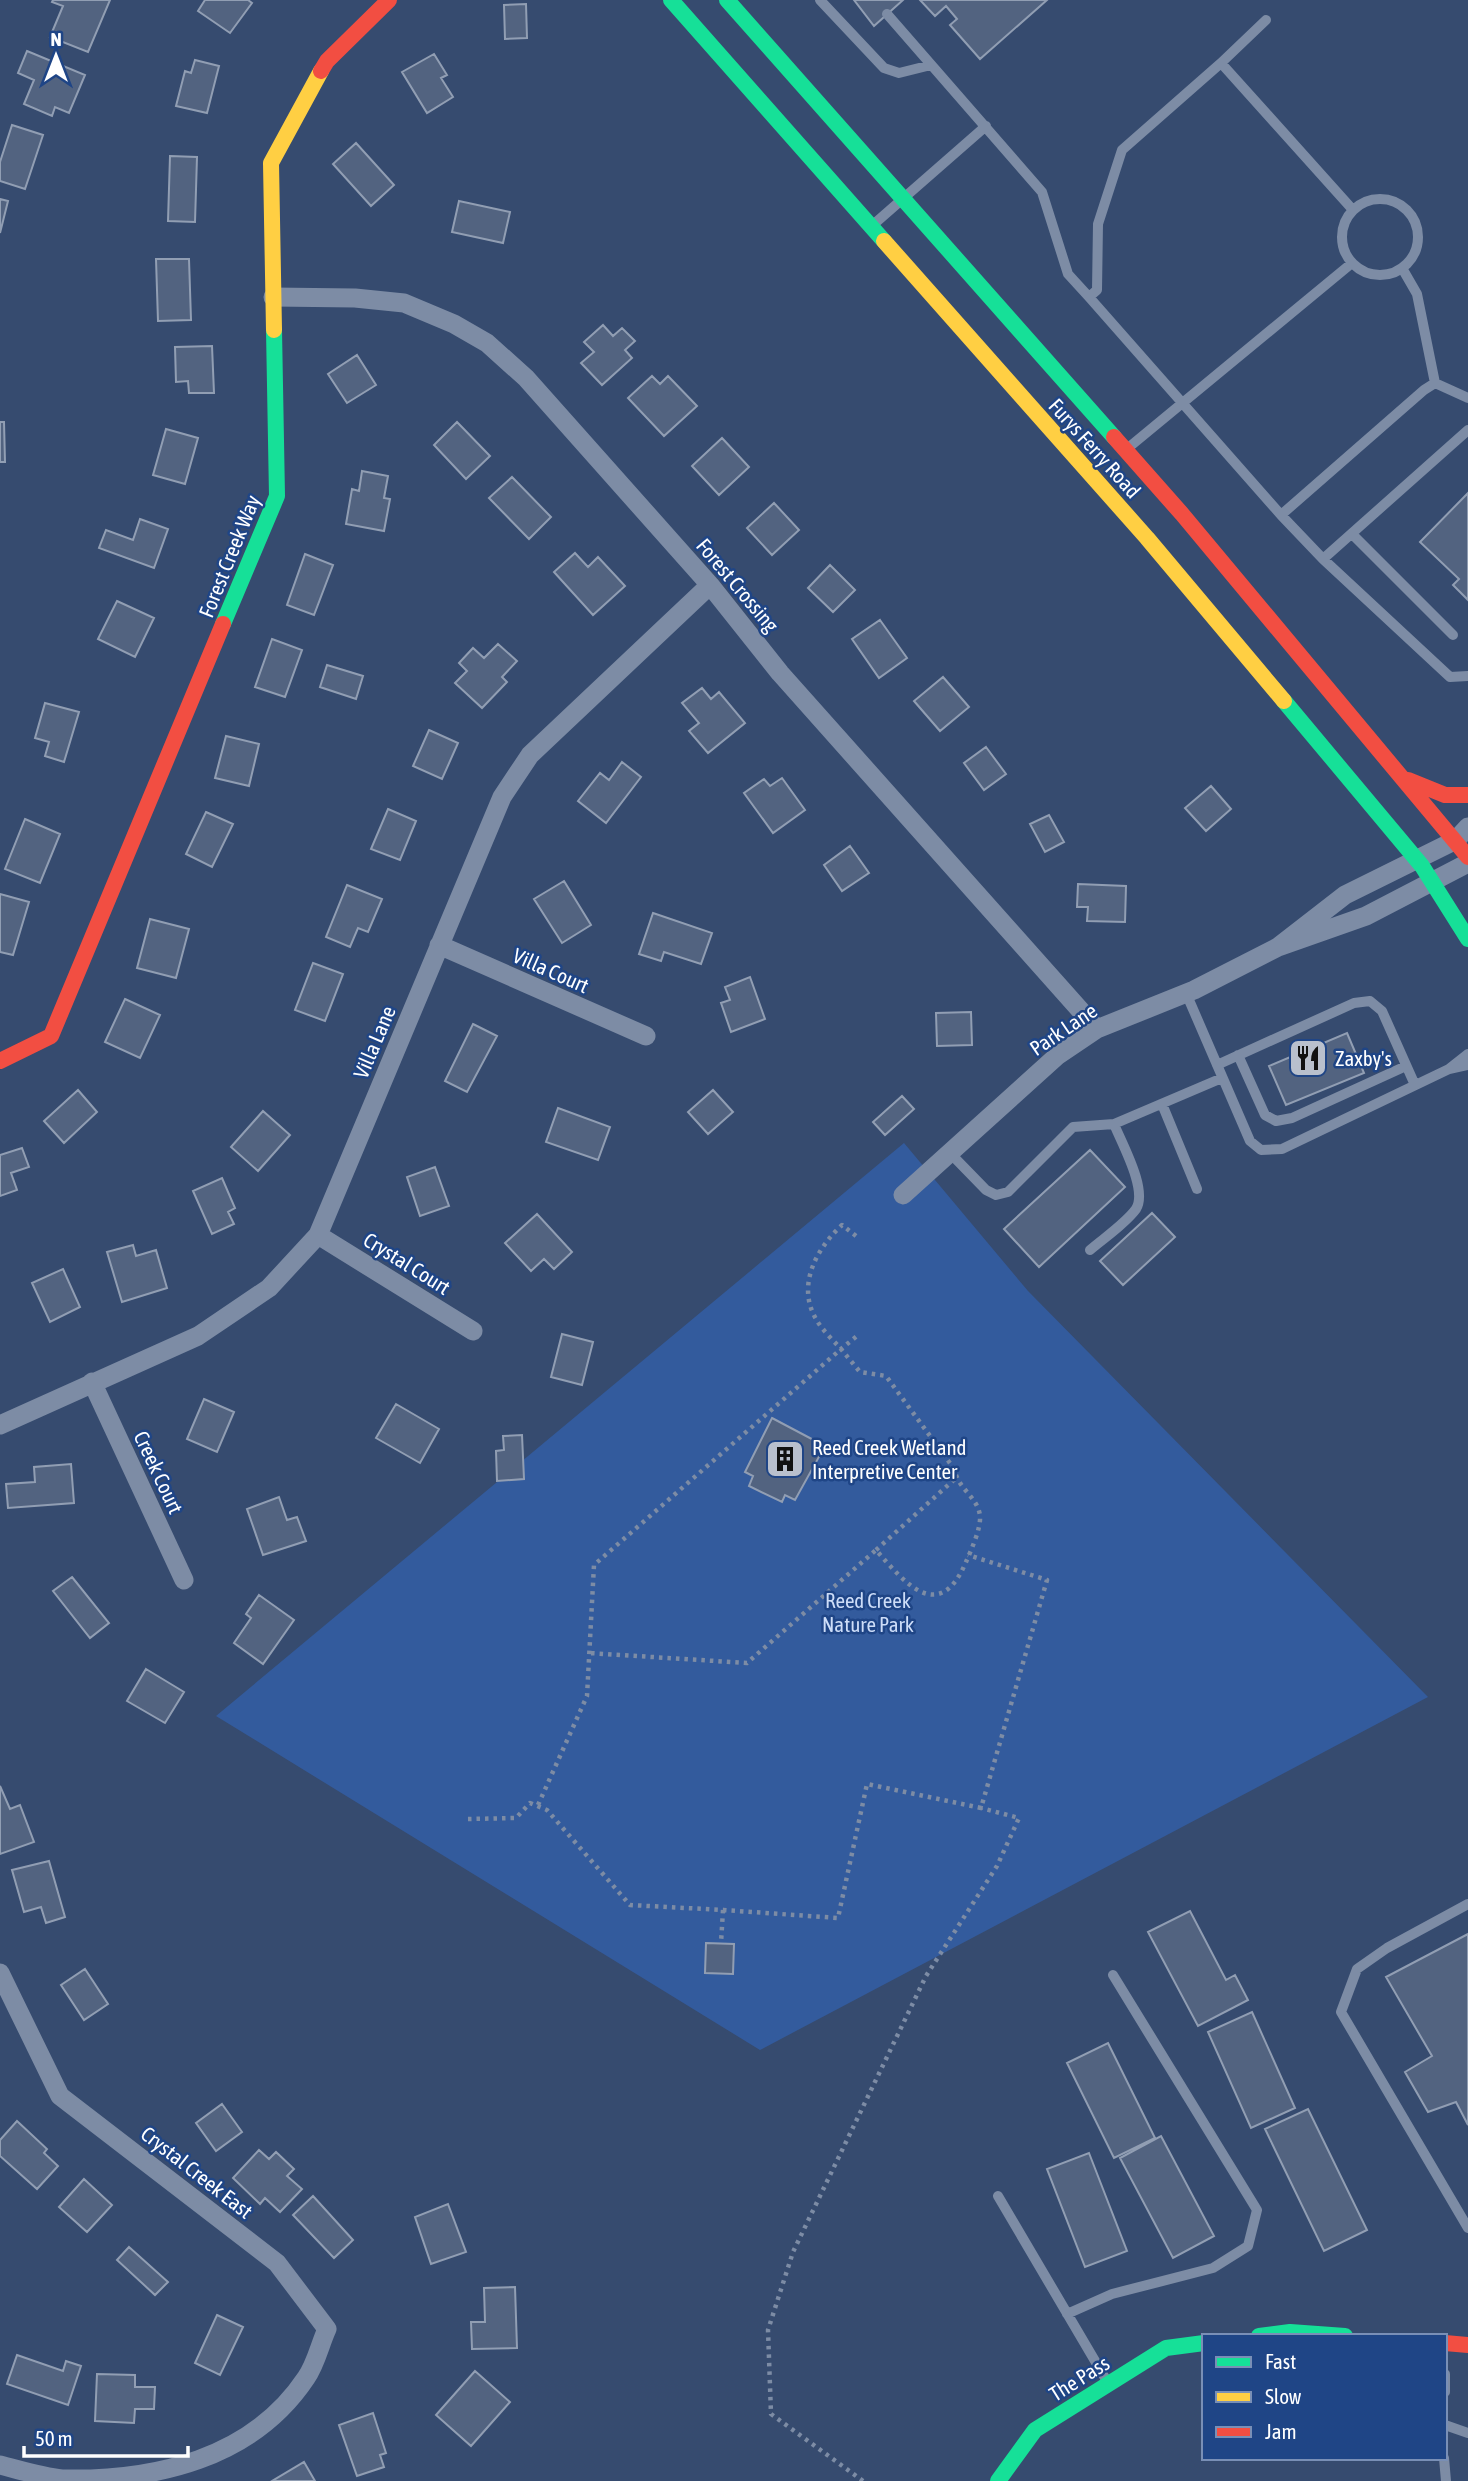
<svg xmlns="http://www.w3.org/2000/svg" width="1468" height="2481" font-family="'Asap Condensed',sans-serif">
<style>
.green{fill:#335b9d}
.building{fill:#526380;stroke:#919eb3;stroke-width:2}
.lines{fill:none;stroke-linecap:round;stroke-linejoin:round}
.path{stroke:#7d8ca5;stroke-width:4.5;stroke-dasharray:3.5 5;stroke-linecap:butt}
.lane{stroke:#7d8ca5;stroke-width:10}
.street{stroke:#7d8ca5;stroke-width:19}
.fast{stroke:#16e098;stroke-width:16}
.slow{stroke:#ffcf43;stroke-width:16}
.jam{stroke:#f24e42;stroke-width:16}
.labels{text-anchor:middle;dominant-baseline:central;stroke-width:5;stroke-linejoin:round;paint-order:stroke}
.street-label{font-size:21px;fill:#fff;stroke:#1f4586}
.poi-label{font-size:21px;fill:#fff;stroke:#1f4586;text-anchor:start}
.park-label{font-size:21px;fill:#cdddf8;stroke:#1f4586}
</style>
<rect width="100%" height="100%" fill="#364b6f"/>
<path class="green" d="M904 1143 1028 1291 1428 1697 760 2050 216 1716Z"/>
<path class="building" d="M53 0H110L88 52 50 37 63 6 52 2Z
M205 0H248L252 3 230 33 198 11Z
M854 0H903L874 26Z
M920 0H1047L980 59 950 25 957 19 946 6 935 16Z
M526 4 527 38 505 39 504 5Z
M27 51 85 75 69 113 55 107 52 116 24 104 34 80 18 73Z
M434 54 447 75 441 78 453 97 427 113 402 72Z
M195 60 219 66 207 113 176 106 185 71 191 73Z
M12 125 43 135 25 189 0 181V162Z
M356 143 394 185 371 206 333 164Z
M170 156 197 157 195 222 168 221Z
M0 199 8 201 0 233Z
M459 201 510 212 503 243 452 232Z
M156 259H189L191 320 158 321Z
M603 325 613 336 622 328 635 341 625 350 632 358 602 385 581 363 594 352 584 342Z
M212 346 214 393H189L188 381 176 382 175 347Z
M357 355 376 385 347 403 328 374Z
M652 376 660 384 668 376 697 406 664 436 628 398Z
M0 422H4L5 462H0Z
M457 422 490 456 466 479 434 445Z
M166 429 198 438 185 484 153 475Z
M722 438 749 467 719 495 692 466Z
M362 471 388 476 384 498 390 499 384 531 346 524 352 489 359 491Z
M512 477 551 517 529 539 489 498Z
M1468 493V600L1453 585 1459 579 1420 542Z
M774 503 799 530 772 555 747 528Z
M140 519 168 529 154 568 99 548 106 530 133 540Z
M575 553 588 567 598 557 625 586 593 615 554 572Z
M305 554 333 565 314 615 287 605Z
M830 565 855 590 833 612 808 588Z
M117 601 154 618 135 657 98 639Z
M880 620 907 658 879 678 852 639Z
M272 639 302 650 285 697 255 687Z
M498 644 517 661 502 677 507 682 482 708 455 683 467 671 459 663 473 648 484 658Z
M327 665 363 676 356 699 320 687Z
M943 677 969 707 940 731 914 701Z
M702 688 711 699 719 692 745 723 708 753 689 731 699 723 682 703Z
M45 703 79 712 64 762 45 756 49 742 35 738Z
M429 730 458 743 442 779 413 766Z
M226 736 259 744 249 786 215 778Z
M986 747 1006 774 984 790 964 763Z
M622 762 641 777 606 823 578 801 600 773 609 780Z
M782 778 805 810 773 833 744 793 764 779 770 786Z
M1211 786 1231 809 1206 831 1185 808Z
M388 809 416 821 400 860 371 849Z
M206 812 233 824 212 867 186 854Z
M1049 815 1064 842 1045 852 1030 824Z
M25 819 60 834 40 883 5 869Z
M850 846 869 873 842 891 824 865Z
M564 881 591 925 562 943 534 899Z
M1078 884 1126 886 1125 922 1087 921 1088 907H1077Z
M347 885 382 899 368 932 358 928 350 947 326 937Z
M0 894 29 902 13 955 0 952Z
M653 913 712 933 701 964 664 952 661 961 639 954Z
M150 919 189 929 176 978 137 968Z
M313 963 343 974 325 1021 295 1010Z
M750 977 765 1019 731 1032 721 1003 730 1000 725 987Z
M125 999 160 1015 140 1058 105 1042Z
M971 1012 972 1045 937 1046 936 1013Z
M473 1024 497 1036 467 1092 445 1081Z
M1347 1033 1364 1073 1286 1105 1269 1066Z
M78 1090 97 1112 64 1143 44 1121Z
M713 1090 733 1112 708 1134 688 1112Z
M902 1096 914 1109 885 1135 873 1122Z
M558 1108 610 1127 598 1160 546 1142Z
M263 1111 290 1135 258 1171 231 1147Z
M22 1148 29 1167 11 1173 17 1190 0 1196V1155Z
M1090 1150 1125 1187 1039 1267 1004 1229Z
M435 1167 449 1206 420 1216 407 1177Z
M222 1178 235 1208 228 1212 234 1224 212 1234 193 1191Z
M1152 1213 1175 1237 1123 1285 1100 1261Z
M537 1214 572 1252 554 1269 544 1259 531 1271 505 1243Z
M133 1245 136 1256 156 1250 167 1288 122 1302 107 1252Z
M63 1269 80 1307 50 1322 32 1283Z
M562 1334 593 1342 582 1385 551 1377Z
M204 1399 234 1412 217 1452 187 1439Z
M396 1404 439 1429 420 1463 376 1438Z
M772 1418 825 1446 795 1500 785 1495 782 1502 749 1486 753 1476 745 1472Z
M522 1435 524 1479 497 1481 496 1451 504 1450 503 1436Z
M71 1464 74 1503 8 1508 6 1484 35 1482 34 1467Z
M279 1497 287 1520 297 1517 306 1541 263 1555 247 1509Z
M72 1577 109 1623 90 1638 53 1591Z
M259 1595 294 1620 263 1664 234 1643 251 1618 246 1614Z
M146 1669 184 1692 165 1723 127 1701Z
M0 1786 10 1809 20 1805 34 1842 0 1854Z
M49 1861 65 1917 46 1923 41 1907 24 1912 12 1870Z
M1190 1911 1226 1980 1235 1975 1248 2000 1198 2026 1148 1932Z
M1468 1934V2125L1456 2102 1428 2112 1405 2072 1432 2056 1386 1977Z
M706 1943 734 1944 733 1974 705 1973Z
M85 1969 108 2004 84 2020 61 1985Z
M1252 2012 1295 2108 1251 2128 1208 2032Z
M1108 2043 1155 2138 1114 2158 1067 2063Z
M222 2104 242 2132 216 2151 196 2123Z
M1308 2109 1367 2230 1324 2251 1265 2129Z
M17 2121 47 2149 44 2153 58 2166 37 2189 0 2156V2140Z
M1161 2136 1214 2236 1173 2258 1120 2158Z
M259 2150 269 2159 276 2152 294 2169 287 2176 302 2189 280 2212 265 2198 260 2204 233 2178Z
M1089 2153 1127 2251 1085 2267 1047 2169Z
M84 2179 112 2205 87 2232 59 2207Z
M313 2196 353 2240 334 2258 293 2215Z
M448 2204 466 2252 431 2264 415 2217Z
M129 2247 168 2282 155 2295 117 2260Z
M515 2287 517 2348 472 2349 471 2322H485L484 2288Z
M217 2315 243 2327 220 2375 195 2363Z
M17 2355 63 2371 66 2361 81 2366 68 2405 7 2384Z
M475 2371 510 2402 471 2446 436 2415Z
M97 2374 135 2375V2387H155L154 2409H135L134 2423 95 2421Z
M373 2413 386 2453 380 2455 384 2467 357 2476 339 2425Z
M304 2462 315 2481H272Z"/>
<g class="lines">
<path class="path" d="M856 1236 842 1225C817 1248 796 1285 816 1319 822 1330 833 1340 841 1349L857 1336
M876 1550 956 1478
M538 1805 587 1696 594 1565 841 1349 860 1372 886 1376 955 1470C957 1488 978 1497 980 1516 981 1529 971 1550 966 1562 939 1625 905 1583 876 1550L747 1663 589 1653
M468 1819 516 1818 530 1803 547 1810 630 1905 723 1910 721 1943
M723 1910 838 1918 867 1784 981 1808 1047 1580 968 1555
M863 2481 771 2414 768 2330 793 2252 926 1976 997 1866 1019 1818 981 1808"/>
<path class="lane" d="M820 0 884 68 899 73 931 65
M887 14 1042 192 1068 274 1089 297 1281 515 1323 559 1450 677 1468 676
M1221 63 1266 20
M1342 237a38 38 0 1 1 76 0a38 38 0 1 1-76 0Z
M874 224 986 126
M1402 268 1417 294 1435 383
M1089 297 1097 290 1098 224 1122 150 1221 63 1353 210
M1128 448 1352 263
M1281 515 1424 390 1435 383 1468 398
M1352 534 1453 635
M1323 559 1468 430
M1186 993 1250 1141 1261 1150 1282 1149 1449 1069
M1468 1054 1449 1069 1468 1065
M1238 1055 1265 1115 1276 1121 1292 1118 1406 1066
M1217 1065 1354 1003 1370 1001 1382 1011 1415 1085
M1162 1104 1197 1189
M950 1153 986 1190 996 1195 1008 1192 1073 1127 1114 1124 1222 1078
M1090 1250C1104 1238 1125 1224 1136 1209 1148 1190 1122 1144 1114 1124
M1468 1904 1387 1948 1357 1969 1341 2012 1468 2228
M998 2196 1108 2383
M1067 2314 1112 2294 1213 2268 1248 2246 1257 2210 1113 1975
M1445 2374V2392
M1445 2425 1468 2433
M1444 2458 1446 2481"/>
<path class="street" d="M273 297 355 298 404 303 454 324 487 343 526 378 710 585 780 673 1097 1029
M1468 827 1456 840 1345 895 1278 947 1366 916 1468 863
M439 945 646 1036
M903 1195 1057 1056 1097 1029 1194 990 1278 947
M318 1235 473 1331
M92 1382 184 1580
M0 1425 198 1336 269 1288 318 1235 502 797 530 755 710 585
M0 1973 60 2096 277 2263 327 2329C320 2344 316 2364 306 2378 252 2459 155 2481 62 2479 42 2477 20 2470 0 2465"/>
<path class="fast" d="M671 0 884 241
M727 0 1114 437
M223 624 277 496 274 330
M1284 701 1422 866 1468 939
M1259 2336 1290 2332 1345 2336
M998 2481 1035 2430 1166 2348 1204 2343"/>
<path class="slow" d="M884 241 1147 538 1284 701
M274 330 271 163 321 71"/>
<path class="jam" d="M321 71 327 61 389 0
M1114 437 1182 514 1468 857
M1408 780 1445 795H1468
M0 1061 51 1036 223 624
M1445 2343 1468 2345"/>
</g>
<defs>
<symbol id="restaurant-square" viewBox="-11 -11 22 22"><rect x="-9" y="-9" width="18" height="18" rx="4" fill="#b9c0cd" stroke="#1f4586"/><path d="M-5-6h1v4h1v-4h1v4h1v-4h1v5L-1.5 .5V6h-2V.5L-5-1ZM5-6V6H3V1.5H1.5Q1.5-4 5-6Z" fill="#111"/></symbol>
<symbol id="building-square" viewBox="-11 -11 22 22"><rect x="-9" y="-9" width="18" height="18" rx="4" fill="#b9c0cd" stroke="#1f4586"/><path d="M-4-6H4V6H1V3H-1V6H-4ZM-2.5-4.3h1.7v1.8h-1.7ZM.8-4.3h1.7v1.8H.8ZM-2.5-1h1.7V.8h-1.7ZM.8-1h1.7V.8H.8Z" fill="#111"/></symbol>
</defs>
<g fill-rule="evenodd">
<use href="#restaurant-square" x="1286" y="1036" width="44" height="44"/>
<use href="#building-square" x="763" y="1437" width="44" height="44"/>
</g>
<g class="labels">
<g class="street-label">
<text transform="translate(1095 448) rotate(48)">Furys Ferry Road</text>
<text transform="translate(229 556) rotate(-68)">Forest Creek Way</text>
<text transform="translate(738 585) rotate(50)">Forest Crossing</text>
<text transform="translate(551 970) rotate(24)">Villa Court</text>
<text transform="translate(1063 1029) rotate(-34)">Park Lane</text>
<text transform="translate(374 1042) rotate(-67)">Villa Lane</text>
<text transform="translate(407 1263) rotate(32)">Crystal Court</text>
<text transform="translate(159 1472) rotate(65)">Creek Court</text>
<text transform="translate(197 2172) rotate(38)">Crystal Creek East</text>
<text transform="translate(1079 2378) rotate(-32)">The Pass</text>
</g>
<g class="poi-label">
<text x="1335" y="1058">Zaxby's</text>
<text x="812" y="1447">Reed Creek Wetland<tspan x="812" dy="24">Interpretive Center</tspan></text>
</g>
<g class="park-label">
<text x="868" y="1600">Reed Creek<tspan x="868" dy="24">Nature Park</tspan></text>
</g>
</g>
<rect x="1202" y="2334" width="245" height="126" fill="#1f4586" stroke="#798fb6" stroke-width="2"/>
<rect x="1216" y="2357" width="35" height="10" fill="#16e098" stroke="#798fb6" stroke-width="2"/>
<text x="1265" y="2369" font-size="21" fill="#ffffff">Fast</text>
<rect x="1216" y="2392" width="35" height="10" fill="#ffcf43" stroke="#798fb6" stroke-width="2"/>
<text x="1265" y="2404" font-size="21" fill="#ffffff">Slow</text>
<rect x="1216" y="2427" width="35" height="10" fill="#f24e42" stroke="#798fb6" stroke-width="2"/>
<text x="1265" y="2439" font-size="21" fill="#ffffff">Jam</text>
<g transform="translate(56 56)" stroke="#1f4586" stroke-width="5" paint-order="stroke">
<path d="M0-5L12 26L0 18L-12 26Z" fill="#ffffff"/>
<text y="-10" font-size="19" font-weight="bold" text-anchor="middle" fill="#ffffff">N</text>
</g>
<path d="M24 2446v10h164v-10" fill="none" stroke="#ffffff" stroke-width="3.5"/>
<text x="35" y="2446" font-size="21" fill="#ffffff" stroke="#1f4586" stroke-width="5" paint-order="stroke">50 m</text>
</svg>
